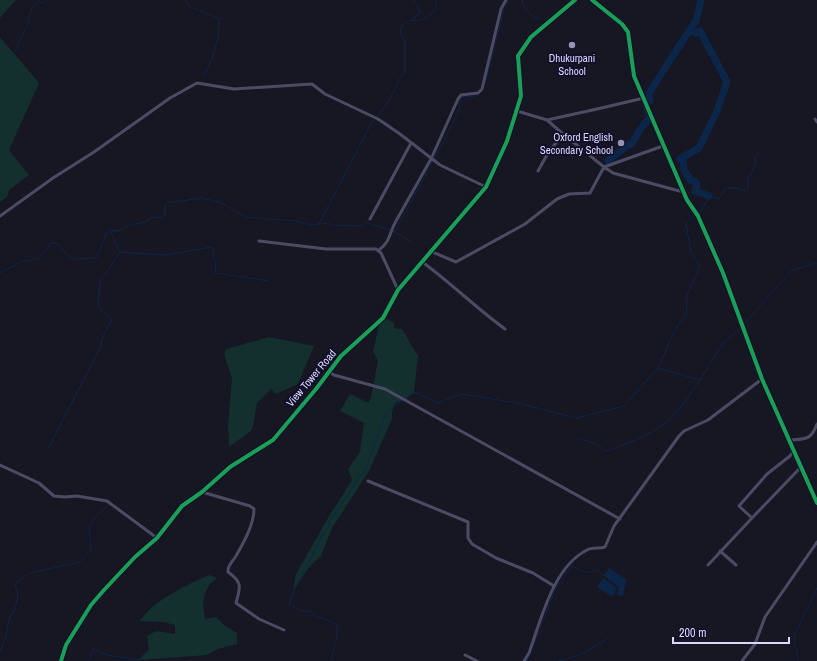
<svg xmlns="http://www.w3.org/2000/svg" width="817" height="661" font-family="'Archivo Narrow',sans-serif">
<style>
.green{fill:#13302e}
.water{fill:#0c2649}
.lines{fill:none;stroke-linecap:round;stroke-linejoin:round}
.stream{stroke:#0c2649;stroke-width:1}
.river{stroke:#0c2649;stroke-width:7}
.minor{stroke:#4b4c64;stroke-width:3}
.tertiary{stroke:#4b4c64;stroke-width:3.5}
.cycleway-casing{stroke:#121029;stroke-width:6}
.cycleway{stroke:#1a9f57;stroke-width:4}
.poi-dot{fill:#9694b2;stroke:#121029;stroke-width:1.5}
.labels{text-anchor:middle;dominant-baseline:central;stroke-width:4;stroke-linejoin:round;paint-order:stroke}
.poi-label{font-size:11px;fill:#dad8ff;stroke:#121029}
.street-label{font-size:11px;fill:#dad8ff;stroke:#121029}
</style>
<rect width="100%" height="100%" fill="#171623"/>
<path class="green" d="M0 0H16L0 18Z
M0 37 39 83 9 150 29 175 9 190 7 197 0 202Z
M381 316 394 323V328L402 329 418 356 414 392 404 401 396 402 392 411V419L369 471 332 528 321 556 309 567 293 592 296 574 328 518 352 480 348 469 360 452 364 423 340 411 350 394 369 403 372 393 378 360 373 352Z
M269 337 314 346 298 384 276 394 271 389 257 403 252 430 229 447 228 426 232 378 224 354 226 349Z
M209 575 232 583 217 578C202 588 202 603 205 619L216 617 224 625 237 633V644L218 649 207 655 140 660V658L149 650 147 636 156 631 175 634V625L164 622 140 621C152 601 188 584 209 575Z"/>
<path class="water" d="M609 568 626 579 623 596 617 595 619 587 604 576Z
M603 578 617 588 612 597 597 587Z"/>
<g class="lines">
<path class="stream" d="M186 0 189 6 219 19C220 38 213 60 204 76
M522 0C523 9 531 17 540 19
M412 20 420 12 417 4 413 0
M11 59C17 49 20 39 25 30 31 21 27 8 38 1L43 3 46 0
M485 83 504 9 510 0
M697 213 702 210 709 196 719 199 725 188H735L745 191 748 189V179L756 164 755 157 759 152H761
M319 224 372 122C381 113 389 101 395 89 399 82 398 78 405 73V43L401 35V26L410 20C422 23 437 15 437 0
M111 232 120 252 165 255 212 247 216 267 215 273 269 281
M395 232 458 114 461 97 477 96 483 90
M0 273 23 261 38 259 51 243 58 244 65 253 73 259 96 258C102 249 102 238 109 231L122 230 130 225 146 222 153 217 161 218 165 216V205L167 203 202 198 222 203 245 217 295 221 310 225 328 223 331 225 361 226 364 222 391 230 413 243
M743 325 791 271 817 263
M658 367C665 355 676 322 686 316L687 296 700 266 691 253 686 223 695 215
M575 438 594 443 606 451C632 442 660 432 678 411 686 401 693 390 700 380
M48 449 100 348 103 336 112 320 98 307 100 281 120 252
M0 652 6 636 9 619 15 609 18 597 15 584 29 573 80 562 92 549C86 523 89 524 108 505
M88 661 94 649 107 655 140 660
M331 661 337 637V626C329 618 318 620 311 612L301 611 289 605 293 592 331 519 366 468 387 411 414 392 438 403 461 394 518 403 577 418 624 406 658 368 700 380 723 343 741 328
M527 661 556 588 572 566C581 571 588 575 598 570L604 576
M558 661 580 655 607 639
M798 661 794 636 817 588"/>
<path class="river" d="M689 31 696 21 701 0
M650 101 649 95 652 88 689 31 696 33 700 31 727 82 716 113 699 148 680 159 683 161 684 170 691 181H694L697 184 695 191 709 196
M608 161 628 145 632 144 639 131 650 117 647 109"/>
<path class="minor" d="M517 111 547 120 563 134
M815 119 817 122
M547 120C580 113 611 106 644 98
M538 171 548 153 563 134 604 167 663 146
M0 216 53 178 94 152 170 98 197 83 234 89 312 84 325 94 378 119 400 134 440 165 486 187
M370 219 411 143
M259 241 326 249H376L381 253 398 290
M379 250C391 241 389 233 396 221L431 159 458 99 461 95 478 93 482 89 501 9 506 0
M430 251 456 262 525 224 557 199 569 194 590 193 604 167 613 173 683 192
M421 261C450 282 476 308 505 329
M329 372 334 375 385 389 620 519
M791 440C806 439 811 440 817 424
M0 465 39 483 54 496 64 497 77 496 107 501 157 538
M368 481 468 522V538L472 544 496 558 533 573 554 586
M202 492 250 506 254 509C254 524 244 542 236 556 233 561 227 566 228 572 242 582 241 586 236 603L259 619 284 630
M752 518 801 467
M720 551 736 565
M708 565 752 518 739 506 767 474 790 456 794 450
M465 655 477 661
M524 661 529 653C541 620 553 567 587 550 592 547 599 549 605 547L614 526 679 436 684 431 708 420 762 379
M742 661 755 644 765 617 817 542"/>
<path class="tertiary" d="M592 0 622 24 628 32 634 76 687 200 698 216 723 273 762 379 817 503
M61 661 66 645 91 605 104 590 135 557 157 538 182 506 202 492 230 467 273 440 316 389 341 356 383 318 398 290 486 187 507 141 521 96 518 56 531 37 575 0"/>
<defs>
<path id="cycleway" d="M592 0 622 24 628 32 634 76 687 200 698 216 723 273 762 379 817 503
M61 661 66 645 91 605 104 590 135 557 157 538 182 506 202 492 230 467 273 440 316 389 341 356 383 318 398 290 486 187 507 141 521 96 518 56 531 37 575 0"/>
</defs>
<use href="#cycleway" class="cycleway-casing"/>
<use href="#cycleway" class="cycleway"/>
</g>
<g class="poi-dot">
<circle cx="572" cy="45" r="4"/>
<circle cx="621" cy="143" r="4"/>
</g>
<g class="labels">
<g class="poi-label">
<text x="572" y="58">Dhukurpani<tspan x="572" dy="13">School</tspan></text>
<text x="613" y="137" text-anchor="end">Oxford English<tspan x="613" dy="13">Secondary School</tspan></text>
</g>
<g class="street-label">
<text transform="translate(311 378) rotate(-50)">View Tower Road</text>
</g>
</g>
<path d="M673 637v6h116v-6" fill="none" stroke="#dad8ff" stroke-width="2"/>
<text x="679" y="637" font-size="12" fill="#dad8ff" stroke="#121029" stroke-width="3" paint-order="stroke">200 m</text>
</svg>
